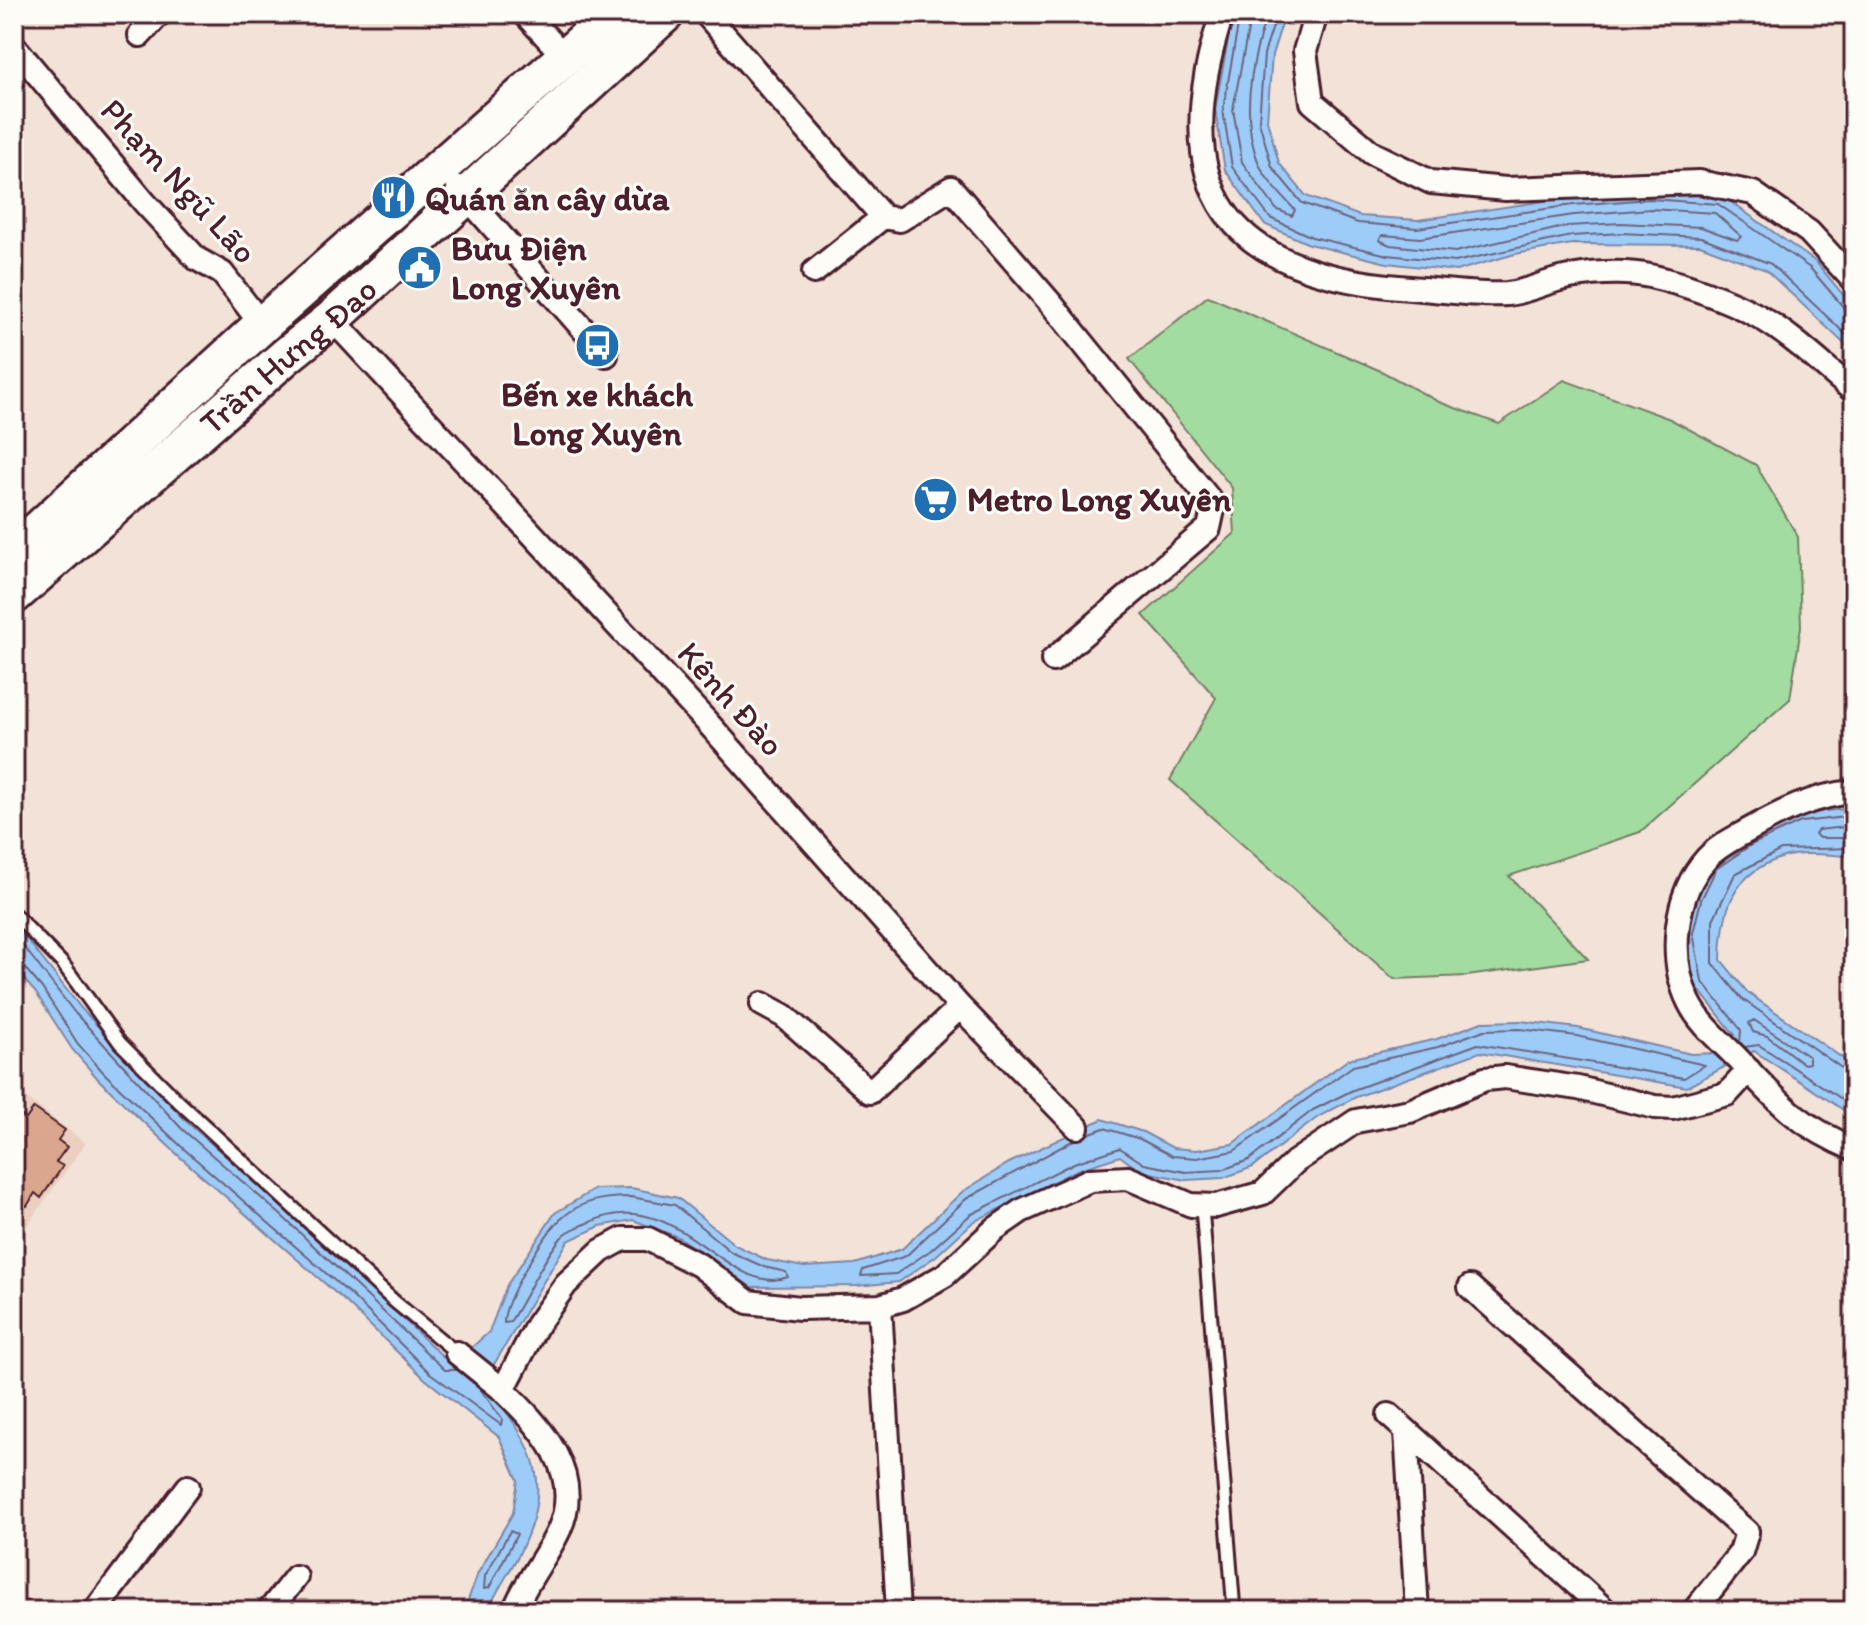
<svg xmlns="http://www.w3.org/2000/svg" width="1868" height="1625" font-family="Itim,sans-serif">
<style>
.built{fill:#ebd0c2}
.green{fill:#a3dca0;stroke:#767e66;stroke-width:2}
.water{fill:#9eccf9;stroke:#7c87a7;stroke-width:2}
.lines{fill:none;stroke-linecap:round;stroke-linejoin:round}
.shore{stroke:#6c647d;stroke-width:2}
.building{fill:#daa78e;stroke:#4a1f2b;stroke-width:2}
.service-casing{stroke:#4a1f2b;stroke-width:17}
.minor-casing{stroke:#4a1f2b;stroke-width:28}
.trunk-casing{stroke:#4a1f2b;stroke-width:42}
.service{stroke:#fdfcf7;stroke-width:11}
.minor{stroke:#fdfcf7;stroke-width:22}
.trunk{stroke:#fdfcf7;stroke-width:36}
.labels{text-anchor:middle;dominant-baseline:central;stroke-width:6;stroke-linejoin:round;paint-order:stroke}
.street-label{font-size:34px;fill:#4a1f2b;stroke:#fdfcf7}
.poi-label{font-size:34px;font-weight:bold;fill:#4a1f2b;stroke:#fdfcf7;text-anchor:start}
</style>
<rect width="100%" height="100%" fill="#f2e2d8"/>
<filter id="ink" filterUnits="userSpaceOnUse"><feTurbulence type="fractalNoise" baseFrequency=".0125" numOctaves="2"/><feDisplacementMap in="SourceGraphic" scale="16" xChannelSelector="R" yChannelSelector="G"/><feConvolveMatrix kernelMatrix="1 2 1 2 8 2 1 2 1" color-interpolation-filters="sRGB"/></filter>
<g filter="url(#ink)">
<path class="built" d="M14 1089 86 1143 15 1242 14 1241Z"/>
<path class="green" d="M1208 296 1381 371 1439 402 1499 424 1564 380 1670 419 1756 465 1798 537 1801 627 1790 699 1640 832 1509 876 1588 959 1467 976 1394 979 1170 780 1216 698 1143 615 1235 533 1232 488 1129 359Z"/>
<path class="water" d="M1233 14H1285L1272 55 1267 120 1279 163 1306 196 1360 216 1418 220 1572 197 1650 191 1722 196 1816 262 1854 308V353L1766 270 1700 245 1572 244 1515 254 1456 271 1387 263 1309 244 1264 224 1225 170 1215 109Z
M1854 808V856C1833 856 1804 851 1784 857 1731 873 1722 911 1721 960L1748 993 1854 1066V1117L1754 1051 1687 1087 1480 1052 1356 1097 1318 1117 1253 1167 1223 1178 1186 1180 1140 1171 1120 1156 1077 1170 973 1222 936 1256 899 1282 856 1286 751 1287 678 1237 633 1220 600 1226 568 1241 484 1381C531 1445 558 1476 518 1556 508 1575 496 1591 488 1611H464L478 1573 513 1513 518 1480 499 1437 425 1379 346 1302 179 1156 99 1080 72 1049 36 993 14 968V923L81 1008 188 1123 287 1210 452 1365 489 1332 507 1285 555 1213 595 1189 631 1188 678 1198 735 1245 767 1260 804 1267 855 1264 902 1249 962 1192 1009 1163 1102 1119 1143 1132 1173 1148 1197 1150 1232 1144 1349 1059 1437 1039 1482 1022 1520 1021 1578 1028 1691 1054 1718 1053 1735 1035 1694 984 1684 931 1693 898 1711 862 1799 814Z"/>
<g class="lines">
<path class="shore" d="M1240 14 1223 110 1232 167 1270 218 1312 237 1388 255 1455 262 1571 236 1621 233 1701 237 1771 264 1854 342
M1251 14 1233 109 1242 162 1276 209 1292 216 1295 210C1285 199 1271 185 1263 172 1238 125 1251 61 1267 14
M1277 14 1264 54 1259 121 1272 167 1302 203 1358 223 1417 228 1573 205 1650 199 1718 204 1810 268 1845 309 1854 312
M1651 209 1715 213 1742 237 1737 240 1701 227 1621 223 1568 226 1455 252 1390 245 1379 240 1382 235 1420 238 1574 215Z
M1854 826 1818 830 1815 834 1819 838H1854
M1854 848 1781 850 1735 874 1713 920V963L1742 999 1846 1071 1854 1072
M14 934 75 1013 182 1129 282 1216 445 1370H458
M14 964 23 966 42 988 78 1044 105 1074 184 1149 352 1296 430 1373 501 1425 502 1419 478 1386
M1754 1020 1809 1057V1063L1804 1064 1767 1036 1753 1032 1749 1023Z
M1740 1043 1741 1030 1702 981 1693 933 1701 900 1716 869 1751 845 1801 822 1854 816
M1744 1047 1759 1045 1854 1107
M1074 1140 966 1199 906 1256 863 1270 861 1276 896 1274 931 1250 970 1215 1074 1163 1120 1148 1144 1164 1186 1172 1222 1170 1249 1160 1313 1110 1353 1090 1478 1044 1684 1078 1705 1065 1577 1036 1520 1029 1484 1030 1438 1047 1353 1066 1234 1151 1197 1158 1172 1156 1140 1139 1104 1128 1088 1134
M631 1197 675 1205 731 1252 764 1267 786 1272 788 1277C728 1300 677 1180 588 1223 579 1227 567 1230 561 1238 540 1263 528 1295 510 1322L504 1323C503 1301 544 1234 561 1219 581 1200 605 1197 631 1197Z
M510 1531 517 1534 489 1588 484 1589 485 1576Z"/>
</g>
<path class="building" d="M34 1108 65 1130 58 1140 67 1147 56 1162 63 1166 41 1198 35 1193 27 1206 14 1197V1121L19 1114 26 1119Z"/>
<g class="lines">
<defs>
<path id="service" d="M14 914 63 964 120 1043 178 1101 395 1302 457 1353
M1202 1207 1234 1611"/>
<path id="minor" d="M525 14 565 57
M706 14 883 217 900 220 951 188 1053 306 1214 505 1209 528 1053 660
M1222 14C1164 192 1227 275 1410 288 1441 290 1476 296 1507 294 1526 292 1541 284 1560 279 1587 273 1622 270 1650 276 1685 284 1727 299 1758 316 1793 336 1823 366 1854 391
M1316 14 1305 51 1312 102 1372 153 1431 182 1506 189 1699 182 1753 193 1809 232 1854 281
M140 35 159 14
M14 46 145 203 197 259 222 273 262 325
M458 187 606 355
M814 272 883 217
M332 319 707 722 960 1007 1077 1127
M1854 792C1815 795 1780 812 1747 831 1733 839 1718 846 1707 858 1674 894 1668 959 1689 1002 1700 1025 1723 1043 1740 1061 1780 1104 1799 1126 1854 1149
M762 1004 784 1016 870 1092 960 1007
M1470 1287 1747 1532 1741 1552 1694 1611
M880 1306 898 1611
M457 1353 503 1390 537 1325 566 1284 601 1251 623 1239H648L699 1265 748 1302 800 1308 880 1306 903 1299 945 1275 995 1229 1021 1211 1090 1180 1128 1178 1191 1205 1216 1206 1263 1193 1295 1162 1356 1121 1410 1111 1485 1079 1505 1077 1578 1088 1655 1107 1673 1108 1727 1094 1749 1070
M503 1390C540 1426 585 1473 559 1530 546 1558 525 1582 514 1611
M1389 1415 1606 1611
M1406 1431 1417 1611
M95 1611 188 1487
M269 1611 296 1577"/>
<g id="trunk">
<path d="M14 552 262 325 614 14"/>
<path id="s1" d="M14 595 286 356 332 319 665 14"/>
</g>
</defs>
<use href="#service" class="service-casing"/>
<use href="#minor" class="minor-casing"/>
<use href="#trunk" class="trunk-casing"/>
<use href="#service" class="service"/>
<use href="#minor" class="minor"/>
<use href="#trunk" class="trunk"/>
</g>
</g>
<defs>
<symbol id="restaurant-disc" viewBox="-11 -11 22 22"><circle r="9.5" fill="#1f6fb2" stroke="#fdfcf7"/><path d="M-5-6h1v4h1v-4h1v4h1v-4h1v5L-1.5 .5V6h-2V.5L-5-1ZM5-6V6H3V1.5H1.5Q1.5-4 5-6Z" fill="#fff"/></symbol>
<symbol id="civic-disc" viewBox="-11 -11 22 22"><circle r="9.5" fill="#1f6fb2" stroke="#fdfcf7"/><path d="M-.6-6.5H3V-4.5H.6V-3L4-1V1h2V6H-6V1h2V-1L-.6-3ZM-1.2 2.5V6h2.4V2.5Z" fill="#fff"/></symbol>
<symbol id="bus-disc" viewBox="-11 -11 22 22"><circle r="9.5" fill="#1f6fb2" stroke="#fdfcf7"/><path d="M-5-6H5V4H4V6H2V4H-2V6H-4V4H-5ZM-3.5-4V0h7V-4ZM-3.5 1.2v1.5H-2V1.2ZM2 1.2v1.5H3.5V1.2Z" fill="#fff"/></symbol>
<symbol id="supermarket-disc" viewBox="-11 -11 22 22"><circle r="9.5" fill="#1f6fb2" stroke="#fdfcf7"/><path d="M-6-5.5h2.5l.6 2H6L4.5 2H-2.5L-4.4-4H-6ZM-1.5 3.2a1.3 1.3 0 1 0 .1 0ZM3 3.2a1.3 1.3 0 1 0 .1 0Z" fill="#fff"/></symbol>
</defs>
<g fill-rule="evenodd">
<use href="#restaurant-disc" x="368" y="172" width="51" height="51"/>
<use href="#civic-disc" x="394" y="242" width="51" height="51"/>
<use href="#bus-disc" x="572" y="320" width="51" height="51"/>
<use href="#supermarket-disc" x="910" y="474" width="51" height="51"/>
</g>
<g class="labels">
<g class="street-label">
<text transform="translate(179 181) rotate(47)">Phạm Ngũ Lão</text>
<text stroke="none"><textPath href="#s1" startOffset="364">Trần Hưng Đạo</textPath></text>
<text transform="translate(731 699) rotate(48)">Kênh Đào</text>
</g>
<g class="poi-label">
<text x="425" y="198">Quán ăn cây dừa</text>
<text x="451" y="248">Bưu Điện<tspan x="451" dy="39">Long Xuyên</tspan></text>
<text x="597" y="394" text-anchor="middle">Bến xe khách<tspan x="597" dy="39">Long Xuyên</tspan></text>
<text x="967" y="499">Metro Long Xuyên</text>
</g>
</g>
<rect width="1868" height="1625" fill="none" stroke="#fdfcf7" stroke-width="48"/>
<rect x="24" y="24" width="1820" height="1577" fill="none" stroke="#4a1f2b" stroke-width="3" filter="url(#ink)"/>
</svg>
